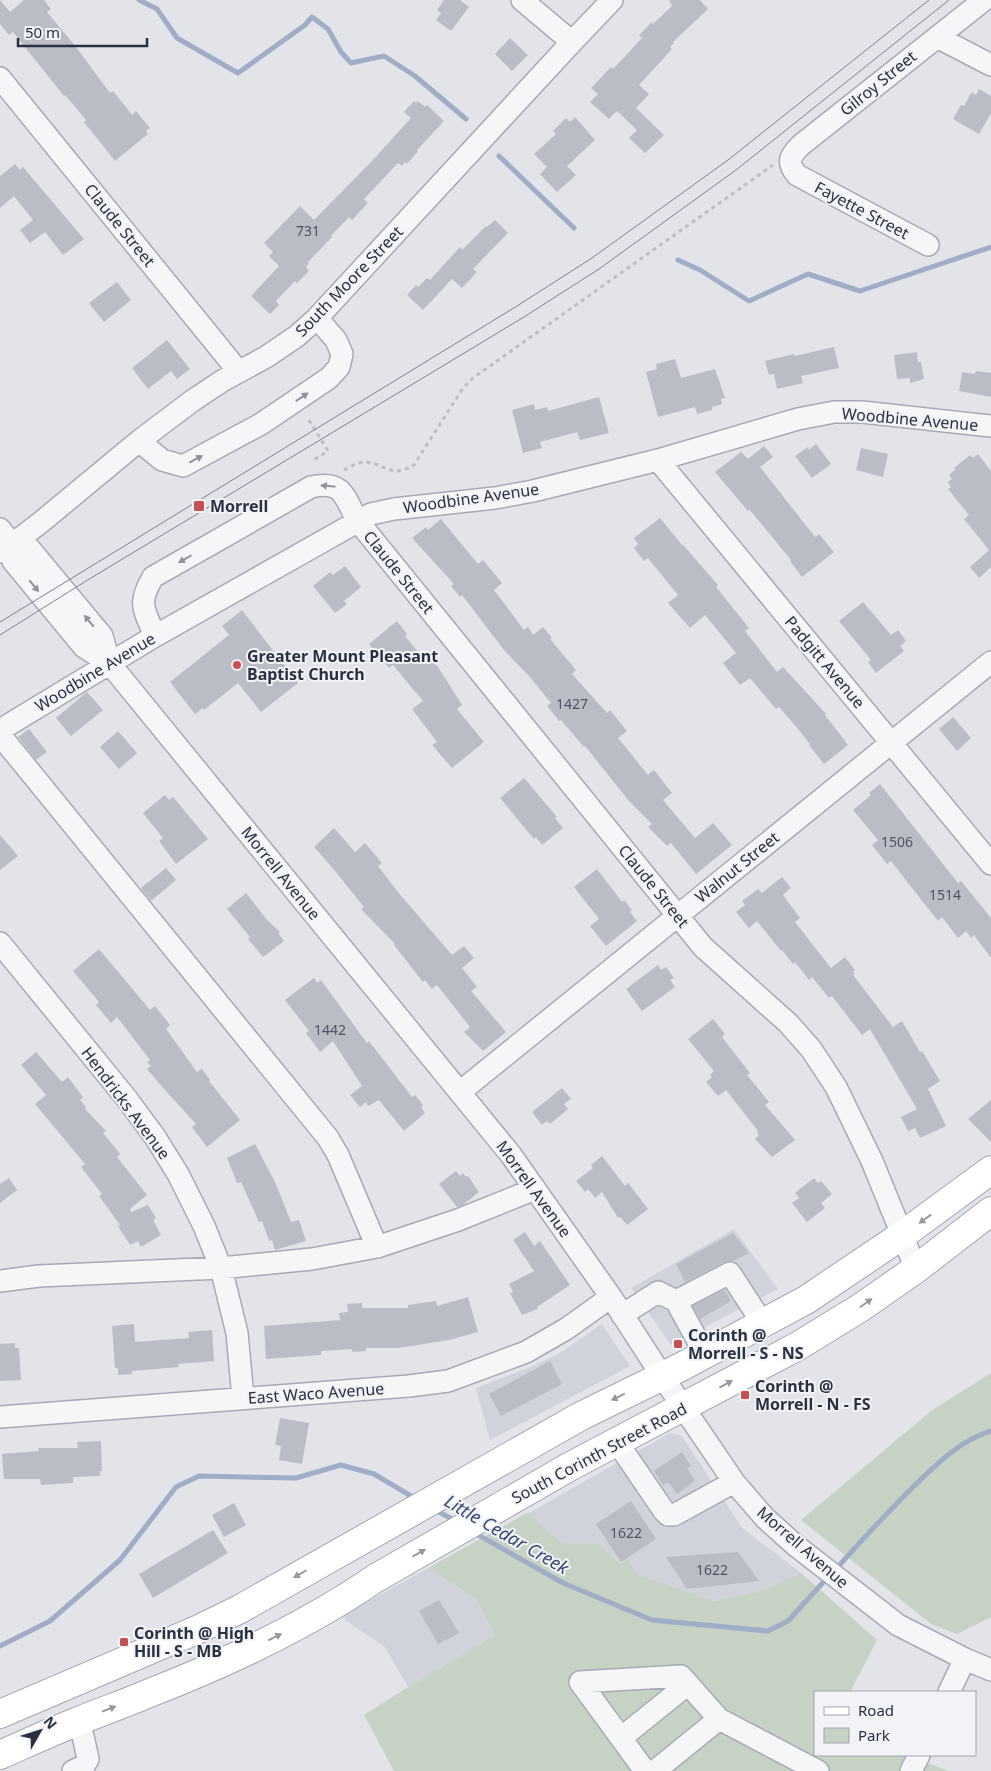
<svg xmlns="http://www.w3.org/2000/svg" width="991" height="1771" font-family="'Noto Sans',sans-serif">
<style>
.built{fill:#d1d3dc}
.green{fill:#c6d3c4}
.lines{fill:none;stroke-linecap:round;stroke-linejoin:round}
.stream{stroke:#a0adc7;stroke-width:5}
.building{fill:#babdc6}
.minor-casing{stroke:#a7aab4;stroke-width:24}
.major-casing{stroke:#a2a7b5;stroke-width:30}
.path{stroke:#bcbfc5;stroke-width:3;stroke-dasharray:4 4;stroke-linecap:butt}
.minor{stroke:#f5f6f8;stroke-width:21}
.major{stroke:#fff;stroke-width:28}
.tram{stroke:#7d8292;stroke-width:1}
.oneway{fill:#90939c}
.oneway2{fill:#9598a0}
.poi-dot{fill:#c65051;stroke:#f2f3f7;stroke-width:2}
.labels{text-anchor:middle;dominant-baseline:central;stroke-width:4;stroke-linejoin:round;paint-order:stroke}
.number-label{font-size:14px;fill:#4f5362}
.street-label{font-size:16px;fill:#2b3041;stroke:#f2f3f7}
.poi-label{font-size:16px;font-weight:bold;fill:#2b3041;stroke:#f2f3f7;text-anchor:start}
.water-label{font-size:18px;font-style:italic;fill:#384a72;stroke:#f2f3f7}
</style>
<rect width="100%" height="100%" fill="#e2e4ea"/>
<path class="built" d="M734 1229 778 1289 671 1345 631 1288Z
M602 1324 630 1366 490 1440 476 1388 531 1367 560 1353Z
M670 1433 682 1436 742 1528 801 1573 761 1591 714 1601 635 1574 628 1560 622 1564 600 1544 562 1543 527 1514Z
M428 1568 476 1599 495 1635 408 1687 384 1646 345 1620 344 1615Z"/>
<path class="green" d="M991 1373V1617L957 1634 931 1624 801 1520 931 1411Z
M527 1513 562 1543 600 1544 621 1564 628 1559 636 1574 714 1601 761 1591 801 1573 877 1640 850 1692H815V1755H907L948 1771H394L364 1715 408 1687 495 1635 476 1599 428 1568Z"/>
<g class="lines">
<path class="stream" d="M139 0 157 9 177 38 238 73 305 25 312 17 328 29 341 52 351 63 384 56 415 76 466 119
M499 156 574 228
M678 260 700 270 749 301 808 274 860 291 991 247
M434 1509 457 1522
M473 1532 563 1583 652 1620 768 1631 788 1621 828 1577
M836 1569C861 1541 886 1514 913 1487 936 1465 959 1441 991 1431
M0 1646 50 1621 120 1560 176 1487 199 1476 296 1478 341 1465 374 1474 416 1499"/>
</g>
<path class="building" d="M0 0 10 12 24 0H44L51 9 47 12 76 47 110 93 113 91 132 115 136 111 150 128 146 131 148 134 115 161 84 122 86 120 67 97 65 95 64 96 13 32 9 35 0 24Z
M444 0H460L469 7 451 31 436 20 441 13 437 10Z
M669 0H700L708 9 673 42 674 43 670 47 672 49 639 85 649 94 636 108 664 135 645 153 629 138 637 130 617 111 609 119 590 102 598 94 591 88 611 67 613 69 642 38 639 35 652 22 653 24 672 6Z
M510 38 528 55 512 71 495 54Z
M979 89 991 96V113L979 134 953 119 961 105 964 106 972 92 976 95Z
M414 101 416 103 418 101 425 107 427 105 444 121 417 150 418 151 407 164 405 162 402 166 398 163 364 199 368 203 352 220 349 217 331 236 332 237 308 262 309 263 306 267 309 271 297 283 295 281 276 301 279 305 270 314 251 296 279 266 269 256 273 252 264 243 300 206 314 220 371 162 411 118 404 112Z
M575 117 595 140 567 166 576 175 557 192 540 174 547 167 534 154 556 134 553 131 566 118 570 122Z
M15 164 20 170 23 167 84 239 63 255 45 232 30 243 20 230 33 220 14 196 0 208V176Z
M495 220 508 233 473 269 477 272 462 288 452 279 423 310 407 295 416 285 418 287 427 278 430 280 460 247 462 250 486 226 487 227Z
M117 282 131 300 104 322 89 303Z
M167 340 190 369 177 379 171 371 148 389 132 368Z
M834 347 839 368 801 376 803 383 777 389 774 374 769 375 765 361 794 354 795 356Z
M917 352 918 362H921L924 379 910 383V378L897 379 894 355Z
M675 359 681 378 715 369 725 398 721 399 722 404 712 407V410L697 414 695 407 658 417 646 372 657 369 656 364Z
M976 371 991 373V397L959 391 962 372 975 374Z
M599 397 609 433 580 440 577 432 540 442 542 448 523 453 512 410 534 404 535 410 547 407 548 411Z
M816 444 831 464 812 478 795 456 808 447 809 450Z
M764 446 773 457 760 467 815 537 819 534 834 552 802 577 790 561 791 560 749 509 748 511 715 472 741 452 748 459Z
M861 448 888 454 883 477 856 470Z
M978 454 991 471V567L979 578 970 567 989 550 964 519 969 515 948 489 951 487 948 482 952 479 949 475 956 469 954 468 970 455 973 458Z
M660 518 682 545H683L718 585 716 587 749 628 745 631 777 672 783 667 826 714 825 715 848 745 824 764 809 745 810 744 793 723 779 707 776 709 750 678 740 685 723 663 736 653 705 615 690 628 668 603 678 595 648 558 644 561 634 548 638 544 634 538Z
M441 519 478 564 483 560 502 583 494 590 524 630 528 627 533 635 543 627 552 638 550 639 576 670 572 674 607 713 610 710 627 731 618 738 648 775 654 770 672 793 663 800 695 838 713 823 732 845 696 874 671 843 667 846 648 827 652 824 629 801 585 746 584 747 561 720 559 721 547 706 551 703 529 676 504 650 462 595 460 597 451 586 454 584 412 538 426 527 428 530Z
M345 566 361 587 344 601 347 604 335 613 313 586 330 572 333 575Z
M863 602 891 635 898 630 906 641 900 646 904 651 876 673 868 662 871 660 839 621Z
M242 610 298 683 261 712 238 683 204 710 203 708 195 714 170 682 229 635 222 626Z
M397 621 407 634 405 636 425 660 429 657 438 667 462 705 457 709 484 742 452 768 432 745 437 742 412 709 423 701 393 665 389 668 369 644Z
M87 692 103 710 71 736 56 718Z
M953 717 971 738 957 751 939 729Z
M29 729 47 752 36 760 18 737Z
M118 731 137 753 119 769 100 747Z
M524 778 557 817 555 818 563 828 542 845 536 837 534 839 500 798Z
M880 784 958 883 961 881 991 918V958L974 935 971 938 966 931 958 938 942 917 938 921 891 861 887 864 872 845 878 840 853 810 871 795 869 793Z
M165 795 169 800 173 797 208 839 176 864 159 841 163 838 143 813Z
M334 828 355 852 365 843 382 863 378 866 397 891 452 955 464 946 474 958 462 968 477 987 471 991 506 1032 483 1051 464 1032 470 1027 437 985 432 989 425 980 423 982 394 945 395 944 361 909 364 907 331 866 314 847Z
M0 835 18 856 0 870Z
M166 868 176 880 151 901 141 888Z
M597 869 622 902 624 900 632 910 630 912 637 921 606 946 590 926 599 919 574 887Z
M782 877 791 888 783 895 800 918 795 922 831 968 845 957 855 970 853 971 855 974 853 975 893 1027 902 1021 920 1052 922 1051 940 1081 928 1089 946 1126 920 1138 915 1128 908 1131 901 1117 917 1109 870 1029 862 1035 832 996 829 998 812 977 809 980 795 962 793 964 782 950 781 951 757 921 749 928 736 912 745 905 742 901 758 889 762 893Z
M246 893 267 920 280 932 278 933 284 941 263 957 248 939 250 937 227 909Z
M99 949 150 1010 155 1006 170 1025 166 1029 197 1072 202 1069 210 1080 209 1081 240 1120 207 1147 192 1127 196 1124 164 1089 147 1069 151 1066 147 1062 150 1060 117 1017 111 1023 96 1005 99 1002 73 971Z
M658 965 661 970 666 967 674 978 670 980 675 987 642 1011 626 989Z
M314 978 317 983 321 980 367 1043 369 1041 412 1097 415 1095 423 1105 421 1107 425 1113 404 1131 379 1100 368 1106 366 1102 360 1107 350 1095 362 1086 333 1041 320 1052 306 1033 309 1031 285 1000Z
M713 1019 725 1034 722 1037 750 1073 747 1075 769 1102 765 1105 795 1140 772 1157 755 1139 759 1135 757 1133 758 1131 726 1090 718 1096 706 1082 712 1077 710 1075 714 1071 688 1039Z
M36 1052 62 1082 68 1077 83 1097 80 1100 86 1107 85 1109 106 1131 103 1133 120 1154 117 1157 147 1195 130 1209 131 1212 148 1205 156 1218 153 1220 161 1235 141 1247 138 1241 130 1245 118 1226 120 1225 99 1196 102 1194 81 1167 85 1164 35 1104 46 1095 21 1065Z
M562 1088 571 1099 564 1104 568 1109 550 1124 547 1121 542 1125 532 1112Z
M991 1100V1142L968 1119Z
M255 1144 275 1182 291 1222 299 1220 306 1241 275 1250 272 1240 269 1241 262 1221 259 1222 241 1182 237 1183 227 1158Z
M602 1156 625 1186 628 1183 648 1209 627 1225 620 1217 618 1218 602 1192 595 1198 588 1189 585 1192 576 1181 593 1168 591 1165Z
M456 1171 460 1176 463 1173 466 1177 468 1176 479 1192 463 1205 457 1207 439 1184Z
M9 1178 17 1190 0 1203V1184Z
M814 1178 818 1183 821 1181 832 1194 821 1203 825 1208 807 1222 792 1203 799 1198 795 1193Z
M525 1232 534 1246 540 1241 570 1285 537 1307 538 1309 522 1315 510 1293 513 1292 509 1284 534 1271 513 1240Z
M733 1233 749 1253 733 1261 724 1262 685 1282 676 1264Z
M725 1290 731 1301 700 1319 693 1306Z
M468 1297 478 1332 449 1340 398 1348H366V1351L352 1352V1349L321 1351V1355L266 1359 264 1326 340 1320 339 1313 348 1312 347 1304 362 1303V1308H408V1305L436 1301 437 1306Z
M134 1324 135 1342 189 1338 188 1332 212 1330 214 1361 178 1364 179 1367 132 1371V1374L118 1375V1368H115L112 1326Z
M15 1343V1348H19L21 1380 0 1381V1344Z
M550 1361 562 1384 501 1416 489 1394Z
M280 1418 309 1423 302 1464 279 1460 281 1446 275 1445Z
M101 1441 102 1471H100V1476L73 1477V1483L41 1485 40 1479H4L2 1454 39 1451 38 1448H78L77 1442Z
M682 1452 691 1466 687 1468 695 1481 677 1494 668 1482 663 1485 654 1471Z
M631 1501 656 1539 621 1562 596 1524Z
M234 1503 246 1525 224 1537 212 1515Z
M213 1530 228 1553 153 1598 139 1574Z
M738 1552 759 1581 687 1589 666 1557Z
M439 1600 459 1633 438 1644 419 1611Z"/>
<g class="lines">
<defs>
<path id="minor" d="M522 0 572 42
M937 37 991 65
M0 78 239 372
M928 245 797 175C786 162 790 156 801 145L984 0
M139 441 162 460 183 466 261 424 329 378 339 367 342 354 336 340 317 318
M658 460 991 864
M0 529 12 544 13 561 84 647 110 664 511 1155 611 1297 662 1376 734 1482 765 1518 795 1545 898 1625 965 1659 991 1670
M12 544 29 548 102 636 110 664
M2 552 40 523 139 441 192 401 222 381 266 357 297 336 317 318 572 42 612 0
M155 636C144 609 137 604 153 577L311 487C343 480 344 496 357 520L703 947 788 1023 811 1049 836 1087 872 1161 916 1269
M0 730 155 636 371 514 394 509 495 498 533 491 658 460 798 419 834 412H862L991 426
M0 735 328 1138 338 1155 377 1247
M0 943 127 1099 155 1137 178 1174 204 1226 221 1268 237 1333 243 1398
M460 1092 991 662
M0 1281 39 1276 221 1268 312 1259 377 1247 458 1220 535 1189
M622 1315 658 1292 676 1301
M705 1354 676 1301 730 1273 763 1324
M0 1417 409 1386 448 1381 526 1352 566 1329 611 1297
M617 1442 664 1511 668 1515H674L734 1482
M949 1692 965 1659
M621 1738 688 1684
M73 1771 84 1766 88 1759 83 1736 78 1721
M645 1771 580 1682 681 1676 719 1719 818 1771
M655 1771 719 1719
M911 1771 919 1755"/>
<path id="major" d="M0 1714 199 1629 240 1609 581 1416 681 1367 806 1300 901 1236 991 1170
M0 1755C25 1744 51 1732 76 1722 100 1712 124 1704 147 1694 227 1663 306 1626 376 1578L569 1467 798 1346 860 1308 916 1269 991 1211"/>
</defs>
<use href="#minor" class="minor-casing"/>
<use href="#major" class="major-casing"/>
<path class="path" d="M309 420 328 451 312 461
M344 470C348 468 353 465 359 463 381 458 389 481 414 465L463 388 473 378 773 165"/>
<use href="#minor" class="minor"/>
<use href="#major" class="major"/>
<path class="tram" d="M0 622 517 306 592 258 728 160 929 0
M0 635 86 581 524 317 599 269 736 170 949 0"/>
</g>
<defs><path id="oneway-solid" d="M-6-.8H1V-3.2L6.5 0L1 3.2V.8H-6Z" transform="scale(1.25)"/></defs>
<g class="oneway">
<use href="#oneway-solid" transform="translate(302 397) rotate(-34)"/>
<use href="#oneway-solid" transform="translate(196 459) rotate(-28)"/>
<use href="#oneway-solid" transform="translate(328 486) rotate(-174)"/>
<use href="#oneway-solid" transform="translate(185 559) rotate(150)"/>
<use href="#oneway-solid" transform="translate(34 586) rotate(51)"/>
<use href="#oneway-solid" transform="translate(89 621) rotate(-130)"/>
</g>
<g class="oneway2">
<use href="#oneway-solid" transform="translate(925 1219) rotate(144)"/>
<use href="#oneway-solid" transform="translate(866 1303) rotate(-35)"/>
<use href="#oneway-solid" transform="translate(726 1384) rotate(-28)"/>
<use href="#oneway-solid" transform="translate(618 1397) rotate(154)"/>
<use href="#oneway-solid" transform="translate(419 1553) rotate(-30)"/>
<use href="#oneway-solid" transform="translate(300 1574) rotate(150)"/>
<use href="#oneway-solid" transform="translate(275 1637) rotate(-26)"/>
<use href="#oneway-solid" transform="translate(109 1709) rotate(-21)"/>
</g>
<g class="poi-dot">
<rect x="193" y="500" width="12" height="12" rx="2.5"/>
<circle cx="237" cy="665" r="5"/>
<rect x="673" y="1339" width="10" height="10" rx="2.5"/>
<rect x="740" y="1390" width="10" height="10" rx="2.5"/>
<rect x="119" y="1637" width="10" height="10" rx="2.5"/>
</g>
<g class="labels">
<g class="number-label">
<text x="308" y="230">731</text>
<text x="572" y="703">1427</text>
<text x="897" y="841">1506</text>
<text x="945" y="894">1514</text>
<text x="330" y="1029">1442</text>
<text x="626" y="1532">1622</text>
<text x="712" y="1569">1622</text>
</g>
<g class="street-label">
<text transform="translate(878 83) rotate(-39)">Gilroy Street</text>
<text transform="translate(862 210) rotate(28)">Fayette Street</text>
<text transform="translate(120 225) rotate(51)">Claude Street</text>
<text transform="translate(349 281) rotate(-46)">South Moore Street</text>
<text transform="translate(910 419) rotate(5)">Woodbine Avenue</text>
<text transform="translate(471 498) rotate(-8)">Woodbine Avenue</text>
<text transform="translate(399 572) rotate(51)">Claude Street</text>
<text transform="translate(825 662) rotate(50)">Padgitt Avenue</text>
<text transform="translate(95 672) rotate(-31)">Woodbine Avenue</text>
<text transform="translate(737 867) rotate(-39)">Walnut Street</text>
<text transform="translate(281 873) rotate(51)">Morrell Avenue</text>
<text transform="translate(654 886) rotate(51)">Claude Street</text>
<text transform="translate(126 1103) rotate(53)">Hendricks Avenue</text>
<text transform="translate(534 1189) rotate(54)">Morrell Avenue</text>
<text transform="translate(316 1393) rotate(-4)">East Waco Avenue</text>
<text transform="translate(599 1453) rotate(-28)">South Corinth Street Road</text>
<text transform="translate(803 1547) rotate(41)">Morrell Avenue</text>
</g>
<g class="poi-label">
<text x="210" y="506">Morrell</text>
<text x="247" y="656">Greater Mount Pleasant<tspan x="247" dy="18">Baptist Church</tspan></text>
<text x="688" y="1335">Corinth @<tspan x="688" dy="18">Morrell - S - NS</tspan></text>
<text x="755" y="1386">Corinth @<tspan x="755" dy="18">Morrell - N - FS</tspan></text>
<text x="134" y="1633">Corinth @ High<tspan x="134" dy="18">Hill - S - MB</tspan></text>
</g>
<g class="water-label">
<text transform="translate(507 1534) rotate(30)">Little Cedar Creek</text>
</g>
</g>
<rect x="814" y="1691" width="162" height="65" fill="#f2f3f7" stroke="#a2a5ae"/>
<rect x="824" y="1707" width="25" height="8" fill="#ffffff" stroke="#a2a5ae"/>
<text x="858" y="1716" font-size="15" fill="#2b3041">Road</text>
<rect x="824" y="1728" width="25" height="15" fill="#c6d3c4" stroke="#a2a5ae"/>
<text x="858" y="1741" font-size="15" fill="#2b3041">Park</text>
<g transform="translate(40 1731) rotate(51)" stroke="#f2f3f7" stroke-width="4" paint-order="stroke">
<path d="M0-4L9 19L0 12L-9 19Z" fill="#2b3041"/>
<text y="-8" font-size="14" font-weight="bold" text-anchor="middle" fill="#2b3041">N</text>
</g>
<path d="M18 38v8h129v-8" fill="none" stroke="#2b3041" stroke-width="2.5"/>
<text x="25" y="38" font-size="15" fill="#2b3041" stroke="#f2f3f7" stroke-width="4" paint-order="stroke">50 m</text>
</svg>
